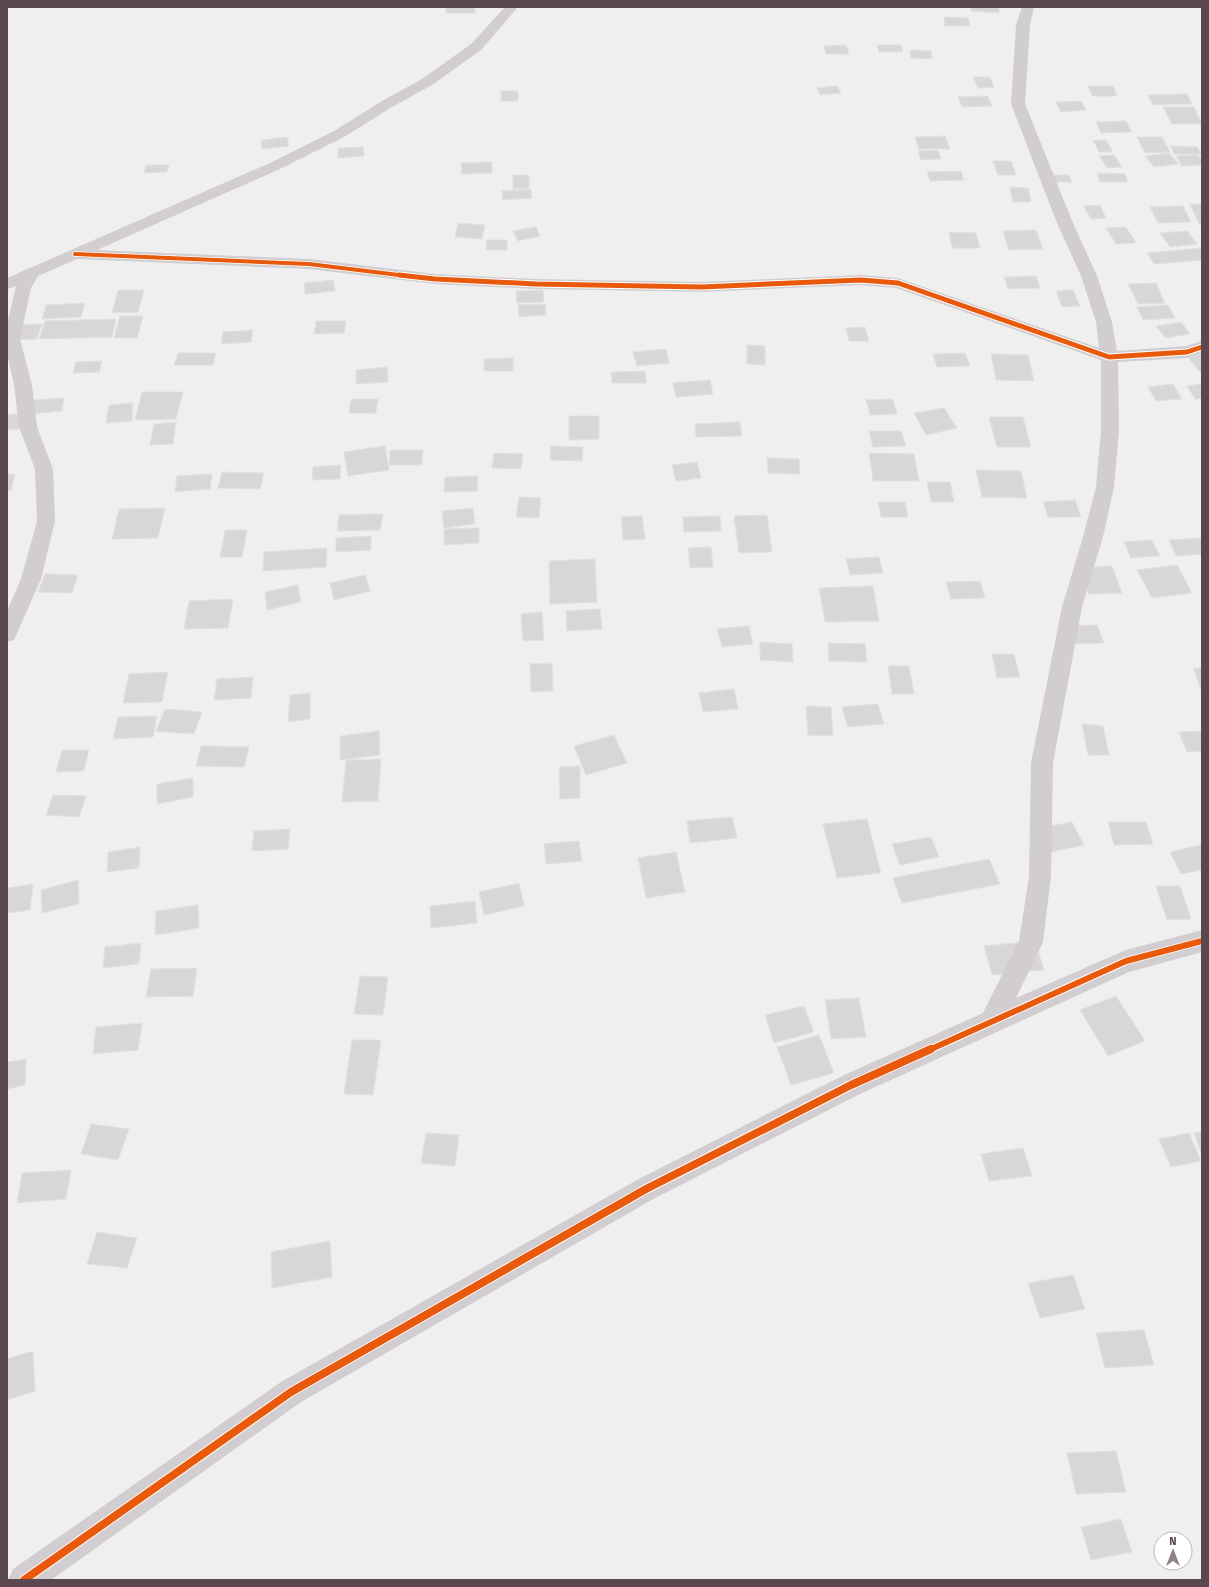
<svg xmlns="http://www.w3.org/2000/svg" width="1209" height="1587" font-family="'Fira Sans',sans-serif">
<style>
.building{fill:#d9d6d7;stroke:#e2e0e1}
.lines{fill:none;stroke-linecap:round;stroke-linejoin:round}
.minor{fill:#d2cdd0;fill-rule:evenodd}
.cycleway-far3-casing{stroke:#fff;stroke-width:5.5}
.cycleway-far2-casing{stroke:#fff;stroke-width:7}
.cycleway-far1-casing{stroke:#fff;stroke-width:8}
.cycleway-casing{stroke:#fff;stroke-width:10}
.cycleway-far3{stroke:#e8590c;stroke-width:4}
.cycleway-far2{stroke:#e8590c;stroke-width:5}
.cycleway-far1{stroke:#e8590c;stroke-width:6}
.cycleway{stroke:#e8590c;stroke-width:8}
</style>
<rect width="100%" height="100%" fill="#efefef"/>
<path class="building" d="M446 7H475V13H446Z
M971 7H999V13L971 11Z
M944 17 968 18 970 26H945Z
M846 45 849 54H826L824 46Z
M877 45H901L903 52H879Z
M910 50 931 51 932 59 911 58Z
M973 77H990L994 87 978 88Z
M837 86 841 93 820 95 817 88Z
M1088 86H1113L1117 96H1092Z
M501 91H518V101H501Z
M1187 94 1192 104 1153 105 1148 95Z
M988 96 992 106 962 107 958 97Z
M1081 101 1086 110 1061 112 1056 102Z
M1163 107H1194L1202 124H1172Z
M1126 121 1132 132 1101 133 1096 122Z
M945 136 950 149H919L915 137Z
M287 137 289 146 262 149 261 140Z
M1137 137H1162L1170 152 1145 153Z
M1093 140H1106L1113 152H1099Z
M1171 146 1197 147 1201 154H1174Z
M363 147 364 156 338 158V148Z
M938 150 941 159 921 160 918 151Z
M1169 153 1179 164 1154 167 1145 156Z
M1114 155 1122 167 1107 168 1099 156Z
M1198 155 1202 161V165L1182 166 1176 156Z
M993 161H1011L1016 175H998Z
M492 162V173L462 174 461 163Z
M146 165H169L167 172 144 173Z
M961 171 964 180 930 181 927 172Z
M1097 173 1125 174 1128 182H1100Z
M513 175H529V188L513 189Z
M1051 175H1069L1072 182H1054Z
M1010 187 1028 188 1031 202H1013Z
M531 189 532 198 503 200 502 191Z
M1190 204H1202V224H1199Z
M1100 205 1106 218 1091 219 1084 206Z
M1183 206 1191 222 1158 223 1150 207Z
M458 223 485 225 482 239 455 237Z
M536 227 540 236 518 241 513 231Z
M1126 227 1136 243 1116 244 1106 228Z
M1036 230 1043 249 1009 250 1003 231Z
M1187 231 1197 244 1170 247 1160 233Z
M949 232 976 233 980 248H952Z
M487 240H507V250H486Z
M1202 248V260L1154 264 1147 253Z
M1036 276 1040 288 1008 289 1004 277Z
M333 280 335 291 305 294 304 283Z
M1156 283 1165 303 1138 304 1128 284Z
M118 290H144L138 312 112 313Z
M543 290 544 302 517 303 516 291Z
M1073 290 1080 306 1062 307 1056 291Z
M85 303 81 317 42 319 46 305Z
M545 304 546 315 519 317 518 305Z
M1168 305 1175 318 1143 320 1137 307Z
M120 316H143L137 338H114Z
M116 319 112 337 39 339 45 321Z
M316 321H346L344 333 314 334Z
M1181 322 1190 334 1166 338 1156 326Z
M42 324 37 339 7 340V325Z
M865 327 869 341H849L846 328Z
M253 330 251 342 221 344 223 332Z
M747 345 765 346V365L747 364Z
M666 349 669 363 637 366 633 352Z
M178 353H216L213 365H174Z
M965 353 970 366 937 367 933 354Z
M991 354 1028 355 1034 381 996 380Z
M1202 354V372H1200L1188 357Z
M513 358V371H484V359Z
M102 361 99 372 73 373 76 362Z
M387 367 388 382 356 384V370Z
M645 371 646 383H612L611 372Z
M710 380 713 394 676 397 673 383Z
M1173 384 1182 399 1156 401 1148 387Z
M1202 384V398L1195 399 1187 386Z
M142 392H183L176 419 135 420Z
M64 398 62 411 31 414 34 400Z
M351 399H378L376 413H349Z
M893 399 897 414 870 415 866 400Z
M133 403 132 421 106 423 109 405Z
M944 408 957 428 926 435 914 413Z
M29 412 27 428 7 430V415Z
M569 416H599V439L569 440Z
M989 417H1023L1031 447H997Z
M176 422 173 444 150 445 154 424Z
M740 422 742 436 696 437 695 424Z
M869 431H901L906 446 873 447Z
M385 446 389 470 348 476 344 452Z
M551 446 583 447 582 461 550 460Z
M390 450H423L422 465H389Z
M494 453 523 454 521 469 492 468Z
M869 453 914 454 919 481H873Z
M767 458 799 459 800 474 768 473Z
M697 462 701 478 676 481 672 465Z
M341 465 340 479 312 480 313 467Z
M976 470 1021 471 1027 498 982 497Z
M222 472 264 473 260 489 218 488Z
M7 474H15L11 491H7Z
M212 474 210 489 175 492 177 476Z
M478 476 477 491 444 492 445 477Z
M927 482H950L954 502H931Z
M519 497 541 498 539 518 516 517Z
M1075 500 1081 517H1048L1043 502Z
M878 502H905L908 517H881Z
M165 508 158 538 112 539 119 509Z
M473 508 475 524 444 528 442 511Z
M383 514 380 530 337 531 339 515Z
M767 515 772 552 739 553 734 516Z
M642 516 645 539 623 540 621 517Z
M720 516 721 531 684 532 683 517Z
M479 528V543L444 545V529Z
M225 530H247L242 557H220Z
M371 536V550L336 552V538Z
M1202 538V554L1176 556 1169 540Z
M1152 540 1160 556 1131 558 1124 542Z
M711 547 713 567 690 568 688 548Z
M327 548 326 567 263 571 264 552Z
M879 557 883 573 850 575 846 559Z
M595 559 597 602 550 604 549 561Z
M1177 565 1192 593 1152 598 1137 570Z
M1112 566 1122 593 1089 594 1080 568Z
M45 574 78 575 72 593 38 592Z
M365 575 370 591 334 600 330 583Z
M980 581 985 598 951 599 946 582Z
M298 585 301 602 267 610 265 592Z
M873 586 879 621 825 622 819 588Z
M233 599 228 628 184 629 189 601Z
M600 609 602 629 567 631 566 611Z
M542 612 544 640 523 641 521 614Z
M1097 625 1104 643 1073 644 1067 626Z
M749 626 753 644 722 647 717 629Z
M760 642 792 644 793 662 760 660Z
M828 643 865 644 867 662 829 661Z
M992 654H1014L1020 677 997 678Z
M552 663 553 691 531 692 530 664Z
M888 666H909L914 694H892Z
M1193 668H1202V692Z
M168 672 162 702 123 703 129 674Z
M253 677 251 698 214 700 217 679Z
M734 689 738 709 703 712 699 693Z
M310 693V719L288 722 290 695Z
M878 704 884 724 848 727 842 707Z
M806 706 831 707 833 736 808 735Z
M165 709 202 712 194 734 156 731Z
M157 716 153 737 113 739 118 717Z
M1082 724 1103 726 1109 755H1088Z
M379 731 380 755 340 760V736Z
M1202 731V751L1187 752 1179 732Z
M614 735 627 763 586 775 574 746Z
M201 746 249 747 244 767 196 766Z
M62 750H89L84 771 56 772Z
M381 759 378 801 342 802 346 760Z
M580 766V798L560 799 559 767Z
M193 778V797L157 804V784Z
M53 795 86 796 79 817 46 815Z
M732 817 737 838 690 843 687 821Z
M867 819 881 873 837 878 823 824Z
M1072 822 1084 845 1051 852 1040 828Z
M1108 822H1146L1153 844 1114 845Z
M290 829 288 849 252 851 254 831Z
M931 837 939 857 900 865 892 844Z
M579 841 582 861 546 864 544 844Z
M1201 845 1202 870 1181 874 1170 852Z
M140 847 139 868 107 872 108 852Z
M676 852 685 892 646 898 638 858Z
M989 859 1000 884 902 903 893 878Z
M78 880 79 904 42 913 41 890Z
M519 883 524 906 484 915 479 892Z
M33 884 30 910 7 913V888Z
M1156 886H1180L1191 919 1167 920Z
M475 901 477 923 431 928 430 906Z
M198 905 199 928 155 935 156 911Z
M1035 941 1044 970 992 975 984 946Z
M141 943 139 964 103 968 105 947Z
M197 968 193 996 146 997 151 969Z
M360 976 388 977 383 1015 354 1014Z
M1116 996 1145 1041 1108 1056 1080 1010Z
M859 998 866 1037 831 1039 825 1000Z
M804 1006 814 1032 774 1043 765 1015Z
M142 1023 138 1050 93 1054 96 1027Z
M819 1035 834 1073 791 1085 777 1047Z
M352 1040H381L373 1095 344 1094Z
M26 1059 25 1085 7 1089V1062Z
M91 1124 129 1129 118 1160 81 1154Z
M1202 1132V1155L1194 1133Z
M426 1133 459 1135 455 1166 421 1163Z
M1189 1133 1201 1161 1171 1167 1159 1139Z
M1023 1148 1032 1176 989 1181 981 1154Z
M71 1170 66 1199 17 1203 22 1173Z
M97 1232 137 1238 127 1268 87 1264Z
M330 1241 332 1277 272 1288 271 1252Z
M1073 1275 1085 1309 1040 1318 1028 1283Z
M1144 1330 1154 1365 1105 1368 1096 1333Z
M33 1351 35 1391 7 1400V1359Z
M1116 1451 1126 1492 1076 1494 1067 1453Z
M1121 1519 1132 1552 1091 1560 1081 1527Z"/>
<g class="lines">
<path class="minor" d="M505 7H518L481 50 432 85 392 107 344 137 280 169 97 250 309 259 435 274 536 279 702 282 861 275 898 278 1099 348 1096 322 1081 276 1057 223 1011 104 1016 25 1022 7H1034L1030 25 1025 104 1073 223 1097 276 1112 322 1117 351 1186 346 1202 341V353L1187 358 1118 362 1119 431 1114 487 1103 537 1082 607 1053 763 1051 876 1043 942 1016 998 1126 950 1202 930V952L1129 972 860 1094 655 1198 301 1402 51 1580H8L13 1569 281 1382 637 1180 842 1076 983 1013 1019 941 1029 876 1031 763 1062 607 1083 537 1096 487 1101 431V360L896 288 861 285 702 292 536 289 435 284 309 269 77 259 38 276 31 288 20 339 32 385 37 427 53 469 55 521 41 579 14 640 7 642V611L21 579 37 521 35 469 19 427 14 385 7 353V324L16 286 7 289V278L270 163 334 131 382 101 422 79 471 44Z"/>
<defs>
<path id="cycleway-far3" d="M75 254 309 264 407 276"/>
<path id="cycleway-far2" d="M399 275 435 279 536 284 702 287 861 280 898 283 1109 357 1187 352 1202 347"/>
<path id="cycleway-far1" d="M929 1050 1126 961 1202 941"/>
<path id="cycleway" d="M24 1580 291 1392 646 1189 851 1085 931 1049"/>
</defs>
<use href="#cycleway-far3" class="cycleway-far3-casing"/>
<use href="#cycleway-far2" class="cycleway-far2-casing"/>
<use href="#cycleway-far1" class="cycleway-far1-casing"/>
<use href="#cycleway" class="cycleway-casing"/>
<use href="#cycleway-far3" class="cycleway-far3"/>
<use href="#cycleway-far2" class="cycleway-far2"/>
<use href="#cycleway-far1" class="cycleway-far1"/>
<use href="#cycleway" class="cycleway"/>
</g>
<rect width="1209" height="1587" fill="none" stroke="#5a474f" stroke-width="16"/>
<g transform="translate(1173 1551)"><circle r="19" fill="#ffffff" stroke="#bdb5b9"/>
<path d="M0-3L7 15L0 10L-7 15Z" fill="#8e8287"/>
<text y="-6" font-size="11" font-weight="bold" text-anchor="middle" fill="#5a474f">N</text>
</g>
</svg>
